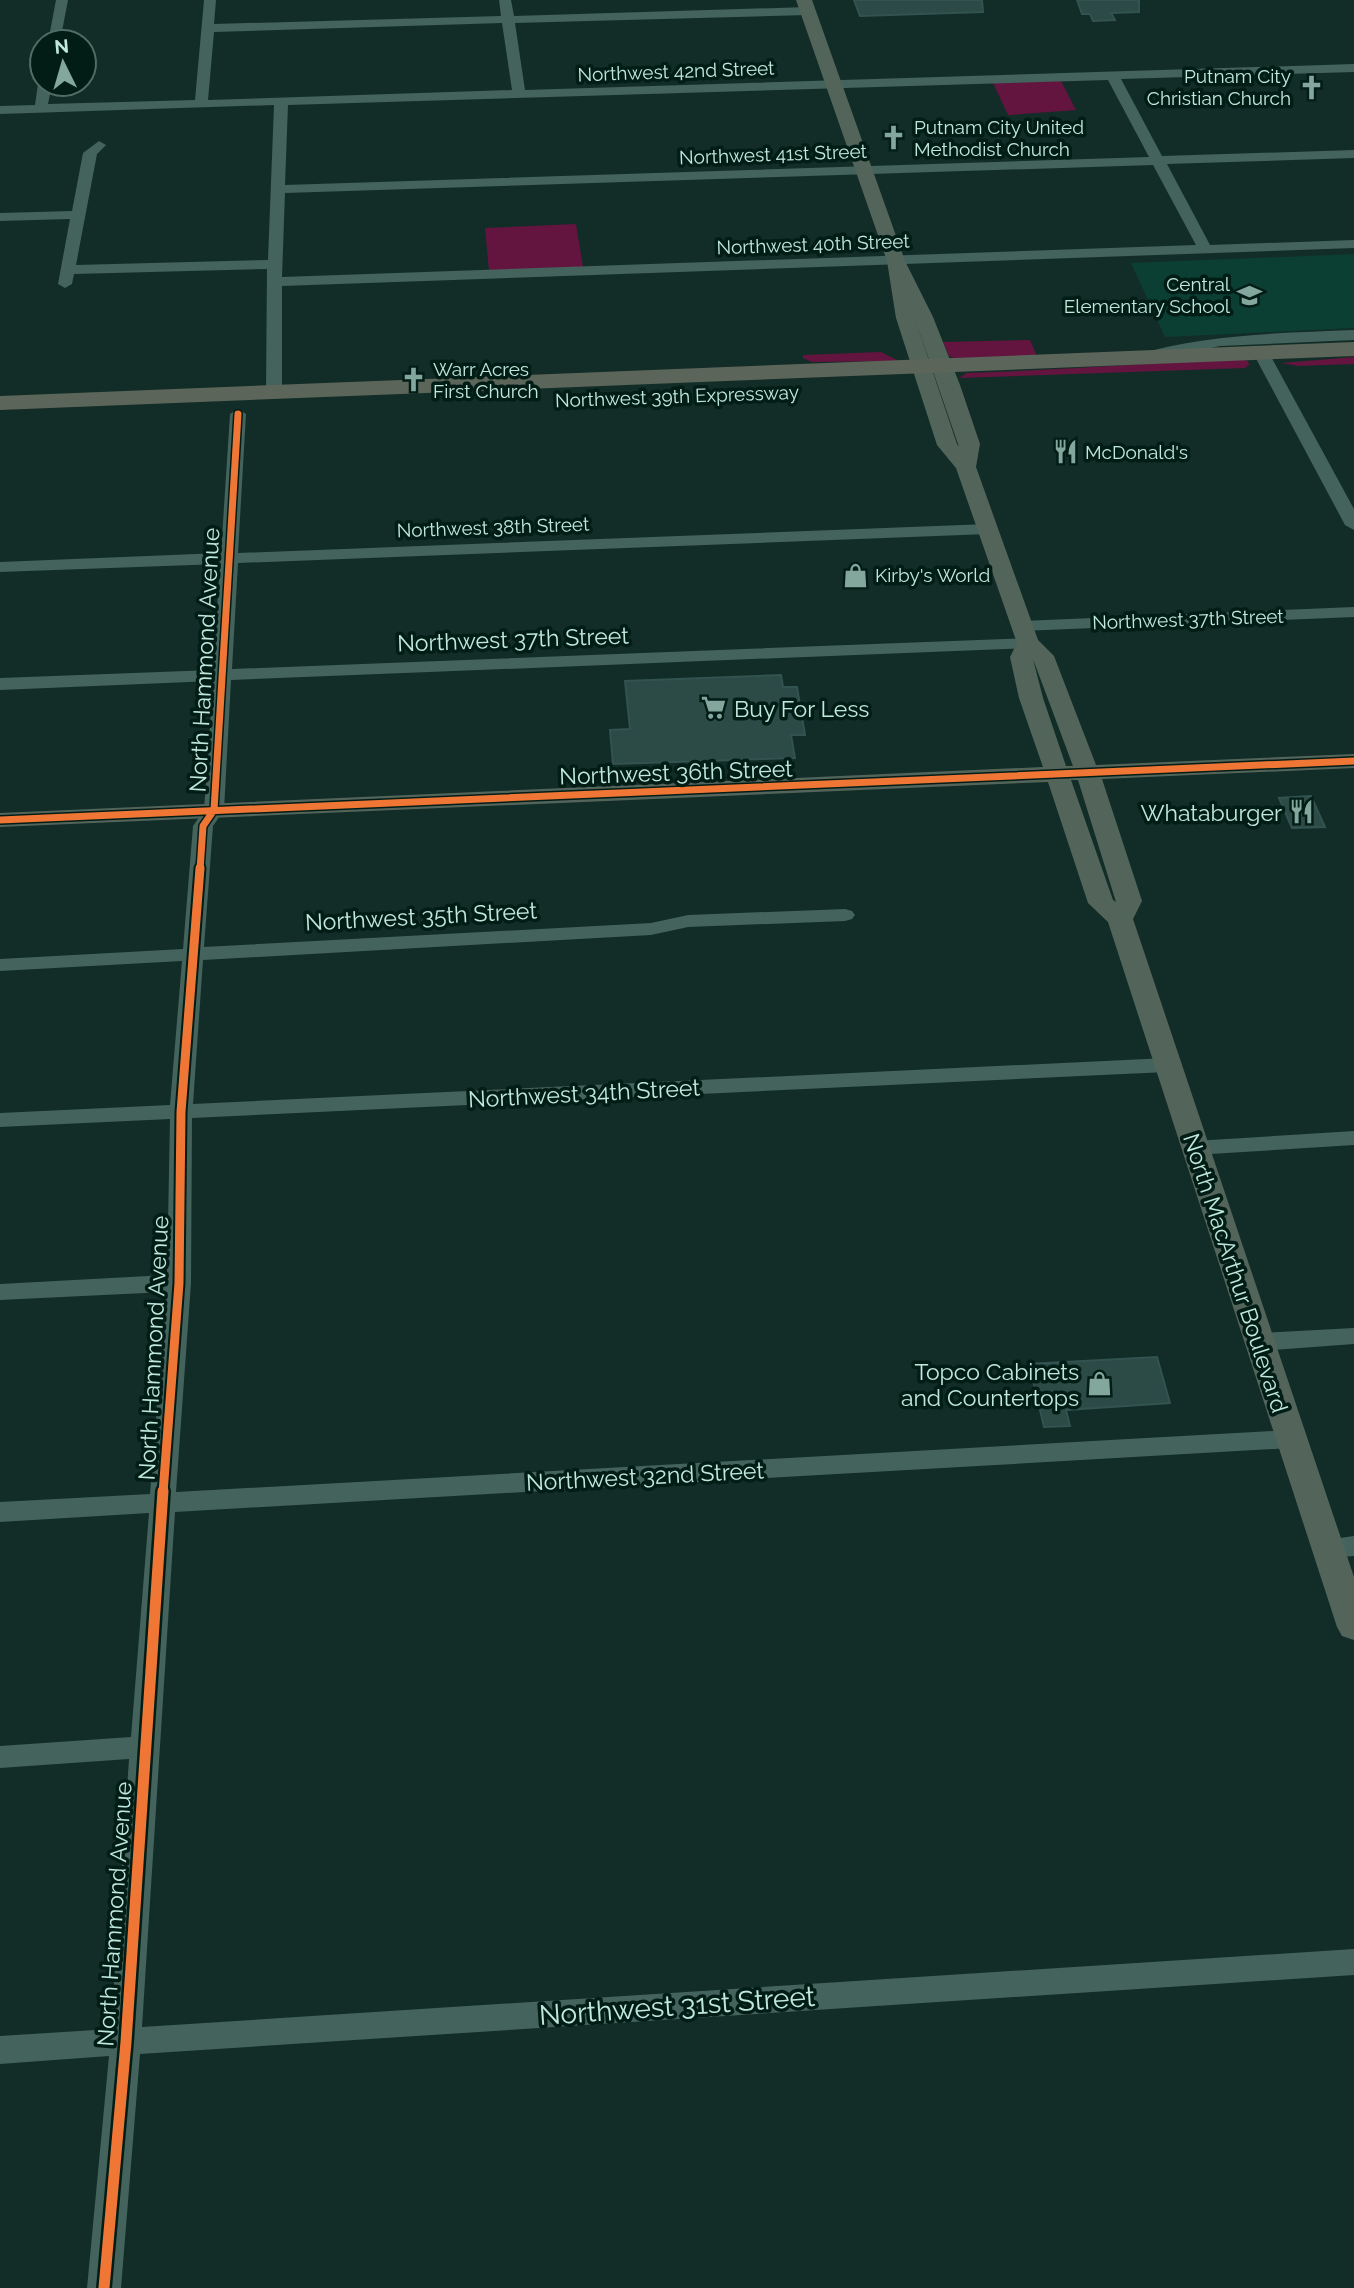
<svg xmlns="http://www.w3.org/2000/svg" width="1354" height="2288" font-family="Raleway,sans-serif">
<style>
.built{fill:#0c3f34}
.green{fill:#631540}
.building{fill:#2c4a46;stroke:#325350;stroke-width:2}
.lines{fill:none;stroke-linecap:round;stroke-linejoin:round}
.minor{fill:#44635c;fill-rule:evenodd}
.major{fill:#53655b;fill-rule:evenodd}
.highway{fill:#5c6559;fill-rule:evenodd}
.cycleway-far2-casing{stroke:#021c16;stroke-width:10}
.cycleway-far1-casing{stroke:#021c16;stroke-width:13}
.cycleway-casing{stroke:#021c16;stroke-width:16}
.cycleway-far2{stroke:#f07635;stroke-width:7}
.cycleway-far1{stroke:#f07635;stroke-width:9}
.cycleway{stroke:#f07635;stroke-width:11}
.labels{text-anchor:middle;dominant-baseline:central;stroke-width:7;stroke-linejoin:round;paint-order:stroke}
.far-street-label{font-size:19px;fill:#c0e8db;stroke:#021c16}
.far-poi-label{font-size:19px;fill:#c0e8db;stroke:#021c16;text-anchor:start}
.street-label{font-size:23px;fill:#c0e8db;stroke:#021c16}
.poi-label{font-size:23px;fill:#c0e8db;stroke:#021c16;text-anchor:end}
.near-street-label{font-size:28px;fill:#c0e8db;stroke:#021c16}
</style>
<rect width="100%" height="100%" fill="#122d27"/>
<path class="built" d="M1354 254V328L1165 337 1131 263Z"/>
<path class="green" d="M1061 81 1076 110 1011 115H1008L993 83Z
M576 224 583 267 489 271 485 228Z
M1030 340 1036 354 1034 356 957 359 949 356 943 342Z
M881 352 899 361 812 362 803 358V355Z
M1354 357V364L1298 366 1281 363Z
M1240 359 1248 361 1249 365 1245 368 959 378 967 373C1058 370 1149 363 1240 359Z"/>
<path class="building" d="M854 0H982L983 12 860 16Z
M1077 0H1139V12L1111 13 1115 20 1093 21 1090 14H1082Z
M781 675 783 687H797L805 735H791L795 758 613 764 610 730 630 729 625 681Z
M1311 796 1325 827 1292 828 1279 798Z
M1157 1357 1170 1403 1066 1410 1070 1426 1044 1427 1029 1364Z"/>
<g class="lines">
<path class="minor" d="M56 0H68L60 42H48Z
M204 0H216L214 24 501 16 499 0H511L514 16 808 7 814 11 808 15 515 23 525 90 1354 64V72L1121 79 1162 156 1354 150V158L1167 164 1210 245 1354 240V248L282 286V392L274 397 266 392 267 269 74 274 72 284 65 288 58 284 70 219 0 221V213L72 211 83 153 99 141 106 145 97 154 76 265 268 260 274 105 0 114V106L35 105 38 84 42 81V84H52L48 104 195 100ZM502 23 512 90 208 100 214 32ZM1108 80 1149 157 285 185 288 105ZM1153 165 1196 245 282 277 285 193Z
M1354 330V340L1220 346 1141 363 1133 358 1135 355C1207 334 1280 333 1354 330Z
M1261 348 1269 353 1354 509V530L1345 525 1253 353Z
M238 409 246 414 238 553 988 524 997 529 988 534 238 563 232 669 1028 638 1037 643 1028 648 231 680 224 810 213 826 204 947 651 923 688 915 845 909 852 911 855 915 852 919 845 921 688 927 651 935 203 960 193 1104 1167 1058 1175 1060 1178 1065 1175 1070 1167 1072 192 1118 191 1283 176 1492 1291 1430 1300 1433 1304 1439 1300 1445 1291 1448 175 1512 142 2027 1354 1949V1975L140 2054 121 2288H87L109 2056 0 2064V2036L111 2029 129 1759 0 1768V1746L131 1737 149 1513 0 1522V1502L150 1494 166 1292 0 1300V1284L167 1275 170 1119 0 1127V1113L170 1105 182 961 0 971V959L183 949 193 826 204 810 213 681 0 690V678L213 670 220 564 0 572V562L221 553 230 414Z
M1354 607V617L1022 631 1013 626 1022 621Z
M1354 1131V1145L1194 1155 1186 1153 1183 1148 1186 1143 1194 1141Z
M1354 1328V1344L1259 1351 1250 1348 1247 1342 1250 1336 1259 1333Z
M1354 1536V1556L1328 1558 1319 1555 1315 1548 1319 1541Z"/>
<path class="major" d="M796 0H812L905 261 933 317 960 385 980 444 976 467 1038 640 1054 656 1096 765 1354 754V768L1102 779 1142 901 1133 919 1354 1577V1640L1342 1636 1337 1627 1108 922 1088 903 1048 782 0 827V813L1043 767 1019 698 1010 657 1017 643 956 468 937 445 896 318 887 261ZM914 316 959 447 957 444ZM1033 659 1073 766H1066L1043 698ZM1071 780H1078L1116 902 1113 900Z"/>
<path class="highway" d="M1354 342V356L0 410V396Z"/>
<defs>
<path id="cycleway-far2" d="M0 820 1354 761
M200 870 203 826 214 810 238 414"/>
<path id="cycleway-far1" d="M163 1493 179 1283 181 1112 200 868"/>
<path id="cycleway" d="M104 2288 126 2042 163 1491"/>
</defs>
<use href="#cycleway-far2" class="cycleway-far2-casing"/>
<use href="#cycleway-far1" class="cycleway-far1-casing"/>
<use href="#cycleway" class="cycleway-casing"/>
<use href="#cycleway-far2" class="cycleway-far2"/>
<use href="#cycleway-far1" class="cycleway-far1"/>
<use href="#cycleway" class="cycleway"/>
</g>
<defs>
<symbol id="church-bare" viewBox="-9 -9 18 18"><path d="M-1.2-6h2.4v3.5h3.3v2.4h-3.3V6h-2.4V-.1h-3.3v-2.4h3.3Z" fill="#83a79c" stroke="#021c16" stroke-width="2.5" paint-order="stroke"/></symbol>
<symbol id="school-bare" viewBox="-9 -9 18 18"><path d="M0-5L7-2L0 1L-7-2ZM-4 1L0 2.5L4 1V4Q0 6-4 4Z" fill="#83a79c" stroke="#021c16" stroke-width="2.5" paint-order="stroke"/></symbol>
<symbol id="restaurant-bare" viewBox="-9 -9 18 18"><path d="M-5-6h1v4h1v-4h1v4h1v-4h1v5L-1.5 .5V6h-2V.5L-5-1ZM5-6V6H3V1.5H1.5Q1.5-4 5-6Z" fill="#83a79c" stroke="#021c16" stroke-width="2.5" paint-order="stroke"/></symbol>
<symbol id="shop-bare" viewBox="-9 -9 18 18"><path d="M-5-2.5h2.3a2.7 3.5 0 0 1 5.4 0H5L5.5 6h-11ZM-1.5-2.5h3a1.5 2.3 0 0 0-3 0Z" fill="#83a79c" stroke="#021c16" stroke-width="2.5" paint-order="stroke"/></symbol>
<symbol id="supermarket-bare" viewBox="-9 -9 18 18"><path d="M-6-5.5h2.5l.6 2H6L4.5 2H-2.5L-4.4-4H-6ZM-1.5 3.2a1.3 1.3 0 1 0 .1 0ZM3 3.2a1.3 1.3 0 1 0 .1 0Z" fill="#83a79c" stroke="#021c16" stroke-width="2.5" paint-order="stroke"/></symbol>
</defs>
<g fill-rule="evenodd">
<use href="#church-bare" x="1294" y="70" width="35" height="35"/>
<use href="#church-bare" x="876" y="120" width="35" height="35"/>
<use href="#school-bare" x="1232" y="278" width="35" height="35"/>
<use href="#church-bare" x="396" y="362" width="35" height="35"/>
<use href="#restaurant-bare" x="1048" y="434" width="35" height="35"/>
<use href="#shop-bare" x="838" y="558" width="35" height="35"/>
<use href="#supermarket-bare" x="696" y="690" width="35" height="35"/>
<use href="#restaurant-bare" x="1284" y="794" width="35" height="35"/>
<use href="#shop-bare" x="1082" y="1366" width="35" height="35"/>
</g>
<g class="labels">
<g class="far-street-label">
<text transform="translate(676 71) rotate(-2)">Northwest 42nd Street</text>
<text transform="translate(773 154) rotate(-2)">Northwest 41st Street</text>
<text transform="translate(813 244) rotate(-2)">Northwest 40th Street</text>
<text transform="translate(677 396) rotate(-2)">Northwest 39th Expressway</text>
<text transform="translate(493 527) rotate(-2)">Northwest 38th Street</text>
<text transform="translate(1188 619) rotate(-2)">Northwest 37th Street</text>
</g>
<g class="far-poi-label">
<text x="1291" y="76" text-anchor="end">Putnam City<tspan x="1291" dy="22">Christian Church</tspan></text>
<text x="914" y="127">Putnam City United<tspan x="914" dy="22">Methodist Church</tspan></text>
<text x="1230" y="284" text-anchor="end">Central<tspan x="1230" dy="22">Elementary School</tspan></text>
<text x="433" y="369">Warr Acres<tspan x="433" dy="22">First Church</tspan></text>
<text x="1085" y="452">McDonald's</text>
<text x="875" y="575">Kirby's World</text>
</g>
<g class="street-label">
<text transform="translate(513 639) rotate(-2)">Northwest 37th Street</text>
<text transform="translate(204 660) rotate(-87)">North Hammond Avenue</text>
<text transform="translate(676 772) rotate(-2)">Northwest 36th Street</text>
<text transform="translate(421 916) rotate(-3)">Northwest 35th Street</text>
<text transform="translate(584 1093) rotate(-3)">Northwest 34th Street</text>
<text transform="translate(1236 1273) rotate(72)">North MacArthur Boulevard</text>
<text transform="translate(153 1348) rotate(-87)">North Hammond Avenue</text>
<text transform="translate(645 1476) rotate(-3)">Northwest 32nd Street</text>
<text transform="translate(114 1914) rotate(-86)">North Hammond Avenue</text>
</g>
<g class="poi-label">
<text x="734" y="708" text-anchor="start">Buy For Less</text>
<text x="1282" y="812">Whataburger</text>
<text x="1079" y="1371">Topco Cabinets<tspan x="1079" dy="26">and Countertops</tspan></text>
</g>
<g class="near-street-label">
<text transform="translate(677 2006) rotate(-4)">Northwest 31st Street</text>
</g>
</g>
<g transform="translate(63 63) rotate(355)"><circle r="33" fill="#021c16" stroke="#4e6e65" stroke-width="2"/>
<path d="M0-5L12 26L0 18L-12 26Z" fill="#83a79c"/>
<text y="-10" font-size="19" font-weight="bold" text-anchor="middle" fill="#c0e8db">N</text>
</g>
</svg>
